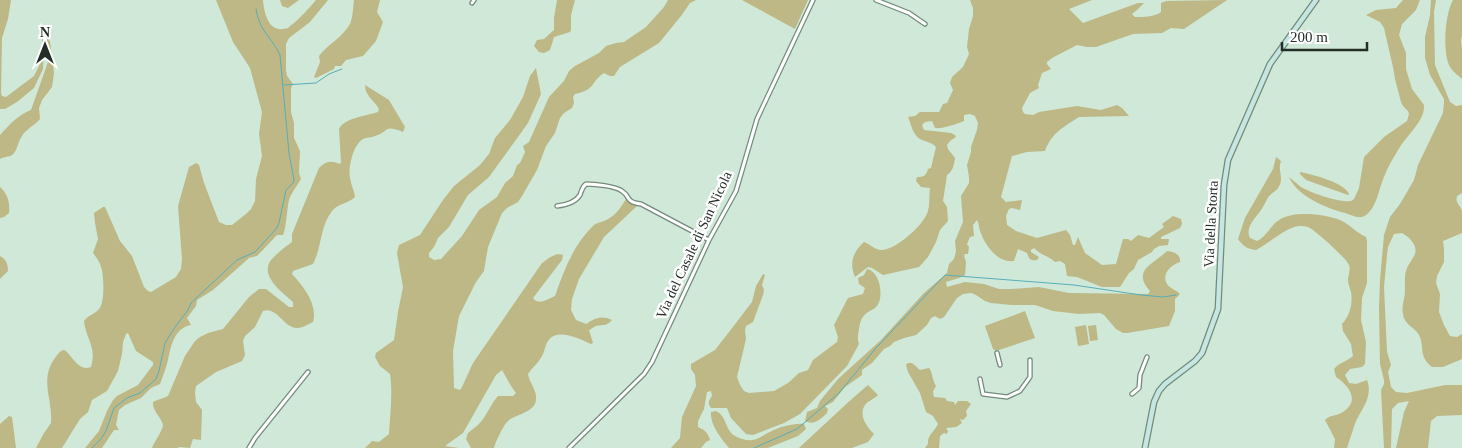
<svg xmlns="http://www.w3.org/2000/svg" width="1462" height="448" font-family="Georgia,serif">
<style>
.green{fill:#bdb885}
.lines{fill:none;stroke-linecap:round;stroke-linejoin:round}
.stream{stroke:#57aeb9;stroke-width:1}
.street-casing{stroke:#748b7b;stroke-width:5.5}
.secondary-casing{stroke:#748b7b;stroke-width:7}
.street{stroke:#fff;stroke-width:3}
.secondary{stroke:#c5e6e1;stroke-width:4.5}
.labels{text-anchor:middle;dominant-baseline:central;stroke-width:5;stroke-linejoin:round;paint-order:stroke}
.street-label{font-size:14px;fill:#242e27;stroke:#fff}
</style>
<rect width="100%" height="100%" fill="#cfe8d7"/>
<path class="green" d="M0 0H11L8 19 2 38 1 93 2 96 6 97 34 76 43 58 42 39 44 40 43 69 34 88 17 102 5 109H0Z
M216 0H263C264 12 268 31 283 29 287 28 288 29 290 26 300 19 308 9 316 0H328L310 22 289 38 286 44V70L287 76 293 84 291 88V112L294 123V138L300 151 299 173 301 179C297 186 291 193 289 200 287 209 286 230 283 235H277L257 256 249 258 213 290 197 300 196 306 187 318 191 325C174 328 171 346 168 360 166 368 163 376 160 384L151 388 141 398 125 405 119 410 116 425 119 430H114L102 448H85L99 431 107 411 113 400 117 396 138 385 153 365V362L136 351 128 333 126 334 123 342 122 354 118 371 107 391 92 400 88 412 80 419 62 448H36L44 433 51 423C53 399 39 380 55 358 58 354 59 352 63 350L66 351C73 358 80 372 91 367 97 347 86 339 84 321 88 315 95 314 99 309 105 303 104 275 101 267 100 262 96 257 93 253L98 239 95 223 94 213 103 207H105L120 241 132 256 144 287 148 291 151 292 176 277 181 269 182 259 178 206 189 167 196 163 199 165 204 183 219 222 226 225H232L246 214 251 209 255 201 256 179 262 156 259 134 262 112 250 68 233 42Z
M280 0H299L288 8 282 6Z
M354 0H380L377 12 383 22 376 41 363 56 346 60 341 66H335L334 69 316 78 314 77 320 62 319 56C328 44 343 37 350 24 353 17 353 7 354 0Z
M557 0H575L571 15V30L570 32 554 37 550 50 544 53 539 52 534 46 537 40 544 39 554 30V18Z
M668 0H696L690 3 681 16 659 43 620 67 614 76H610L604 73C590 82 596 90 575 94L573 97 574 103 572 108 564 113 560 118 555 133 546 146 537 170 522 196 518 202 507 208 502 213 488 247 484 271 476 282 459 316 453 351 454 388 460 390 462 387 473 363 542 263C548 259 555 252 563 255L562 260 533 298C538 306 548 299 555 296 564 270 574 244 594 225 598 222 604 222 608 219 617 214 621 207 626 199L631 203 637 206 604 237 579 279 572 299 571 310 576 320 586 324C595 318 602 315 612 320 606 327 603 324 596 326 595 326 590 330 589 330L593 343 591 344C580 339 557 327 548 341 545 345 545 351 542 356 539 362 532 368 528 374 529 382 535 387 536 396 538 414 514 413 506 423 503 427 495 443 494 448H471L466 439 468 433C471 430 475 428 478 425 487 416 490 405 498 396H513L516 393 511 386 502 370 496 375 463 433 445 446 459 448H365L372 441 379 442 389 434C390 415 393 393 390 374L380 366 375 357 376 353 394 340 398 312 403 287 397 253 399 245 420 235 443 200 454 186 480 165 489 154 495 138 510 120 523 97 530 76 536 68 541 94 528 123 489 177 468 195 449 227 438 238 434 247 429 253V257L434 260 441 259 462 236 479 210 497 197 505 183 513 176 517 165 520 163 525 152 523 146 529 142 549 97 564 81 569 71 575 66 599 53 606 46 616 43 624 42 646 27 664 7Z
M742 0H808L795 29Z
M970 0H1092L1069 9 1083 23 1138 3H1144L1137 10 1132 14 1135 17C1144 17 1154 17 1161 12V3L1166 1 1227 0 1184 29 1171 28 1162 33 1133 34 1096 47H1087L1077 45 1052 58 1047 62V64L1051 69 1042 73 1038 85 1039 88 1030 93 1022 108 1023 112 1025 114 1033 115 1039 112 1077 106 1101 110 1117 105 1122 108 1129 116 1079 117C1064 127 1052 132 1045 151L1027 152 1012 156 1001 197 1006 202 1022 200 1020 210 1012 208 1009 209 1006 216 1007 225 1016 231 1037 238 1066 230 1070 235 1073 245H1075L1078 237 1085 253 1102 265 1116 264 1123 239H1128L1131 241 1138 235 1149 238 1164 227 1162 224 1173 216 1181 219 1182 224 1180 228 1161 237V239H1169L1168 245 1159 246 1154 249 1152 252 1138 260 1134 269 1129 273 1120 287H1102L1077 277 1067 276 1065 264 1060 261 1055 262C1049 256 1040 255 1034 248L1031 250V252L1039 257 1037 260C1030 261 1029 259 1027 253L1018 249 1014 261C997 263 985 245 980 231 979 227 979 224 977 220L973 225 974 236 970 237 967 244 969 247 968 254H965L964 256 966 262 965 275 959 278 946 282 947 287 965 282 984 284 999 289H1011L1039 287 1069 293 1148 294 1150 291C1131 270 1154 264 1167 251 1174 252 1181 254 1180 262 1171 265 1161 274 1167 284 1170 289 1177 290 1180 294L1175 299V311L1169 326 1127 333H1123L1116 329 1104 315 1100 313 1079 314 1053 311 1035 305H1011L991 303 985 301 976 295 971 293 963 294 957 298 944 317 940 319 935 316 931 318 927 325 916 335 904 338 894 342 890 346 884 349 872 363 862 370V375L845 387 833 402 825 406 828 409 827 413C821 419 814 426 805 421L807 412 817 408 820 401 838 379 881 340 924 293 947 273 949 264 954 259 956 251 955 241 963 222 961 196 969 183V177L967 165 971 152V147L977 130 978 123 975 116 970 114 964 115V121C957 124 942 129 935 128L932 121 925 122 922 125 924 130 951 133 955 135 956 137 950 141 947 145 948 149 955 158C954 165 953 171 947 175L943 201 947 207 948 221 940 230 936 242 928 257 919 267 883 275 872 268 868 267 855 277C849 263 853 252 864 242 870 244 875 250 881 250 895 251 925 224 928 211 930 204 929 195 930 188L921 187 916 181 917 177C924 177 926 176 928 169L931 168 936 147C931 142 926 142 920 139 913 135 911 124 908 117L915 116 920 112H939L943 104 947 103 953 90 950 83 952 77 963 67 969 54 967 47 969 29 973 16V8Z
M1403 0H1420L1416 10 1402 24 1399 35 1406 53V69L1412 89 1424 105C1425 121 1408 134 1400 147 1397 151 1395 156 1392 160 1389 166 1386 171 1384 177 1379 188 1377 207 1366 215 1359 220 1352 215 1345 213 1326 208 1297 196 1289 177 1293 180 1297 184 1301 187 1311 193 1340 203 1351 201L1354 199 1359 188 1364 157 1384 137 1407 121 1409 114 1408 111 1403 106 1401 102 1395 79 1393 67 1384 28 1380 22 1366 15 1376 10 1396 8Z
M1431 0H1436L1434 12 1435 65 1450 102 1456 106 1462 105V193L1457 196C1455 204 1460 204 1462 211 1462 217 1462 227 1462 233L1443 241 1444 249V262L1437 276 1436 283 1440 294 1439 312 1444 325 1450 336 1457 337 1462 334V359L1443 367H1432C1418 356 1425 347 1419 335 1415 327 1404 325 1403 314 1401 306 1405 299 1405 291 1405 284 1404 275 1407 268 1409 263 1413 259 1415 254 1418 245 1409 237 1402 233L1394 234 1388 247 1387 255 1384 287 1387 352 1391 365 1388 372 1391 387 1396 392 1407 393 1445 385H1462V415L1437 416 1431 421 1428 448H1396L1404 412 1409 401 1398 403 1392 409 1391 448H1384L1381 390 1384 384V380L1380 364 1379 308 1380 280 1384 235 1390 217 1400 204 1414 180 1418 165 1443 113 1444 102V99L1430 75 1425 58V37L1430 15Z
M1453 0H1462V36L1461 40 1462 48V79C1458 75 1453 72 1450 67 1442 52 1445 14 1453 0Z
M47 39 50 41 54 73 52 87 42 100 39 108 40 119C34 126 26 129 22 136 18 141 17 152 12 155 9 157 3 157 0 159V135C10 124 18 115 31 110L48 62Z
M365 85 389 100 405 127 403 132C382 124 390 132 375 136 371 138 367 137 363 139 353 145 348 167 350 178 351 185 354 190 355 197 348 204 338 203 332 211 320 226 322 247 313 264L293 271 292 274C304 287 318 305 313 322 309 324 302 328 298 328 284 329 277 306 263 311L255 327 245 336 243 341 245 355 242 361 216 372 196 386 195 392 196 402 202 410 201 440 193 439 190 448 180 447 177 448H152C154 442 163 430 163 425 161 416 152 411 153 402 158 399 163 399 168 396L185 356 195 341 200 337 208 333 223 329 249 297 259 289H266L289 307H293V302C283 293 259 276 271 260 277 253 285 247 292 242V234L319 168C326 161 330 160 340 164L341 162 339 129C344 118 366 116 378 112L379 109C374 100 365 96 365 85Z
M1276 157 1281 161C1277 171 1285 178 1278 188 1276 191 1272 193 1269 196 1267 199 1265 203 1263 207 1258 216 1244 226 1250 238L1257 241C1265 238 1271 225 1279 220 1293 210 1325 214 1340 220 1349 224 1357 233 1366 237L1367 241V283L1362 298 1361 320 1366 342 1365 364 1362 367 1350 369 1345 375 1349 383 1356 384 1367 380C1373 396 1363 407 1356 421 1353 429 1350 439 1347 448H1334L1335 439 1325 420C1329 415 1337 416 1343 412 1361 400 1348 385 1336 377L1334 369C1340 362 1346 362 1353 356L1351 344 1343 331 1342 324C1350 316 1353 303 1351 292 1350 288 1348 284 1348 280 1348 275 1351 270 1349 265 1347 259 1317 232 1310 228 1306 226 1303 226 1299 226 1286 227 1268 244 1256 250 1247 249 1243 246 1238 239L1245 218 1273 169Z
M1300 172C1313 175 1344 182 1349 194L1348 195 1306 180 1300 174Z
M0 187C8 194 10 203 9 213L4 217 0 218Z
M0 256C6 259 8 264 8 271L0 279Z
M867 269C879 271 883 292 879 302 875 314 862 307 859 329 858 334 857 339 859 344L847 366 800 414 784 423 753 435 746 434 731 418 727 408H711C707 403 709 400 712 396L711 391 707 392 704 409 698 421V427C705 430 708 433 710 440L706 442 701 448H671L680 438 682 417 696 386 695 375 691 369V364L715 350 729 332 752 302 756 286 763 274 765 275 762 285 764 290 763 295 753 322 746 326 745 330 746 339 737 377 740 385 744 391 749 393 774 391 788 383 799 373 808 370 813 360 837 342 838 337 834 325 848 298 863 294 865 288 859 284 858 278 864 275Z
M1025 311 1035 338 996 351 993 349 985 326Z
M1086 325 1089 344 1078 346 1075 327Z
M1096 325 1098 340 1090 341 1088 326Z
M908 363H912L920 370 929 368C933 373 932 380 936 386L933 391 934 397 945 398 947 401 954 402 955 405 958 401H967L971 404 966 411 967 416 963 420 960 419 962 423 956 427 946 428 948 431 947 434 944 433 940 436 939 448H925L928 444C927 435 935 431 938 424L933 416 926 412 920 393 908 372 906 365Z
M868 385 878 395C874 399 868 401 865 405 858 415 867 427 874 434L868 442 852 448H799C822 427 844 405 868 385Z
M716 411C728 417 724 431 737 437 742 439 747 441 752 440 759 440 764 434 770 432 779 427 794 423 804 424L806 429 798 436 768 448H729C721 438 710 425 711 412Z
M9 416 12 417 16 448H0V424Z"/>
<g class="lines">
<path class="stream" d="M284 85 316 83 329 74 342 69
M92 448 101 439 106 431 114 408 127 398 140 393 156 379 159 371 165 343 175 327 188 310 191 303 237 260 255 252 276 229 279 223 286 190 293 183 294 180 289 153 280 55C271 36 259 31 256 9
M754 448 797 429 839 393 876 348 945 275 1074 285 1141 295 1163 297 1176 295"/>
<defs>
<path id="street" d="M876 0 909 13 925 24
M472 3 474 0
M557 206C566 205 575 203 580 195 582 190 582 187 586 184 595 184 615 186 622 191 631 197 625 202 641 204L709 240
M997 353 1000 365
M980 379 983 394 1007 397 1020 391 1030 377V360
M1132 394 1139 388 1140 375 1147 357
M249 448 255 438 308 372
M569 448 644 374 652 362 709 240 736 191 757 119 813 0"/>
<path id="secondary" d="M1145 448 1154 402 1159 391 1165 384 1195 361 1202 353 1218 309 1224 185 1228 160 1270 64 1316 0"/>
</defs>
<use href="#street" class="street-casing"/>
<use href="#secondary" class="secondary-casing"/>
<use href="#street" class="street"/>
<use href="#secondary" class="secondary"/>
</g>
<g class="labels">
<g class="street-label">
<text transform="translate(1211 224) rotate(-87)">Via della Storta</text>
<text transform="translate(694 245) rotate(-65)">Via del Casale di San Nicola</text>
</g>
</g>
<g transform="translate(45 45)" stroke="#ffffff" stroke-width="4" paint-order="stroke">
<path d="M0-4L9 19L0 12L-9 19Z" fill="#242e27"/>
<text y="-8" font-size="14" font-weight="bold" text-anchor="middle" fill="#242e27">N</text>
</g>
<path d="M1282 42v8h85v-8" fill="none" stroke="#242e27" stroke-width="2.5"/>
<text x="1290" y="42" font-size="15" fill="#242e27" stroke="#ffffff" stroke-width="4" paint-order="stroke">200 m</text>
</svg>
